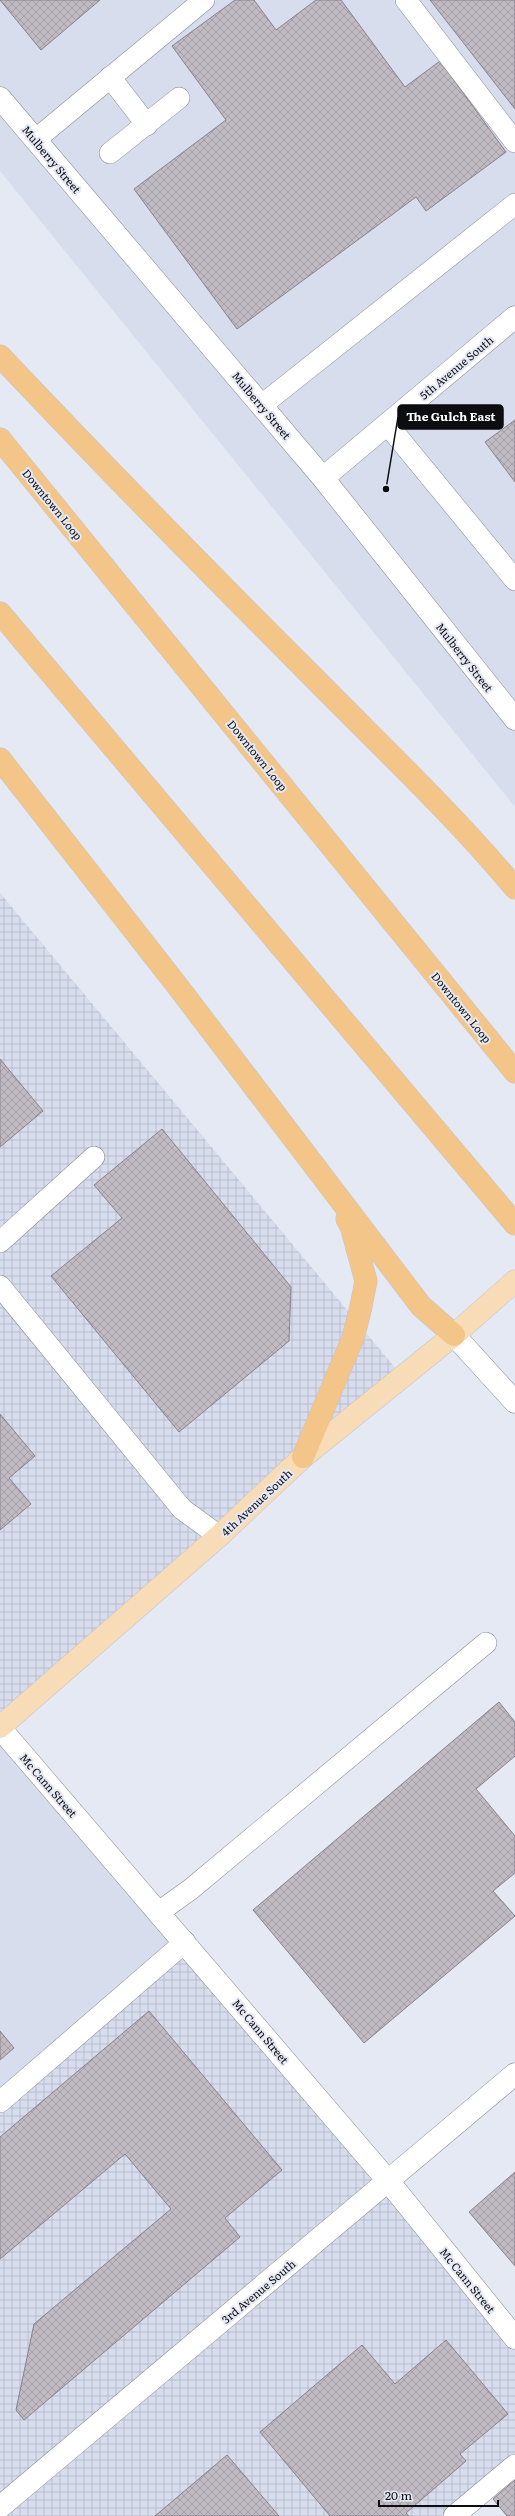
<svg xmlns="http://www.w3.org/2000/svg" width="515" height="2516" font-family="Literata,serif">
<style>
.built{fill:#d8ddee}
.industrial{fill:url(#industrial-grid)}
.building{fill:url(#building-cross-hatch);stroke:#87818a}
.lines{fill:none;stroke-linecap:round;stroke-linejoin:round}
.lane-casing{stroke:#868992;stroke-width:22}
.street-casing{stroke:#868992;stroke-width:23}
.secondary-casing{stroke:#868992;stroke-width:23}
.primary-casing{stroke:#c5c5c6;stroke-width:23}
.highway-casing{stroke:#c5c5c6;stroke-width:23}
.lane{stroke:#fff;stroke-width:21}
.street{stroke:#fff;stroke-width:22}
.secondary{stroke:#fff;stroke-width:22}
.primary{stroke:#f8dcb8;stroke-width:22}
.highway{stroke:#f4c588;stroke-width:22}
.labels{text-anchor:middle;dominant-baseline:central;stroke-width:4;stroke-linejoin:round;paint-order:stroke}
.street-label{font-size:11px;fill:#0c0d11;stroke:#e5e9f3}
.leader{fill:none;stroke:#0c0d11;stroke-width:1.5}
.callout-dot{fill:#0c0d11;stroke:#e5e9f3;stroke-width:1.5}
.callout{fill:#0c0d11;stroke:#0c0d11;stroke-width:1.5}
.callout-label{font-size:12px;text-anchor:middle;font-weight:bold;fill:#fff}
</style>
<defs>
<pattern id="industrial-grid" width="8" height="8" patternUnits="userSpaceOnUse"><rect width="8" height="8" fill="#d8ddee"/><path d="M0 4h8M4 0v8" fill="none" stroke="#b8bccb"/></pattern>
<pattern id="building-cross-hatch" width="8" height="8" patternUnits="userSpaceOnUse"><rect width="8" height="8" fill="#c0bac3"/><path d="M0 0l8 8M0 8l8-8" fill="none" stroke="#a49fa6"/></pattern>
</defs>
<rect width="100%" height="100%" fill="#e5e9f3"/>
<path class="built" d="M0 0H515V807L0 171Z
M0 1728 185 1942 0 2507Z"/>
<path class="industrial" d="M0 893 402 1376 0 1727Z
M185 1942 515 2338V2465L454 2516H0V2102Z"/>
<path class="building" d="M0 0H100L41 50Z
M235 0H254L276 30 316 0H341L405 87 440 61 506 152 426 211 416 197 237 329 134 189 226 120 172 46Z
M430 0H515V109Z
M515 420V482L485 442Z
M0 1059 43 1111 0 1147Z
M162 1129 291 1287 289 1341 179 1432 51 1276 122 1218 94 1185Z
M0 1414 35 1456 9 1478 31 1504 0 1530Z
M499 1702 515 1722V1756L476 1789 515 1836V1873L493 1891 515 1916 364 2043 253 1910Z
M149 2011 282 2170 225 2218 240 2237 24 2420 16 2410 34 2324 171 2209 125 2154 0 2259V2137Z
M0 2031 14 2048 0 2060Z
M515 2172V2266L469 2212Z
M446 2340 508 2414 460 2454 466 2461 406 2513 409 2516H330L260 2432 362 2345 395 2384Z
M227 2455 279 2516H155Z
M515 2480V2516H507L493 2499Z"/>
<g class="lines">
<defs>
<path id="lane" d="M406 0 515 142
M110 77 147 125
M35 140 204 0
M110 153 179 98
M262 405 515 204
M387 424 515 580
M0 1242 94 1157
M0 1286 182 1509 219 1536
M159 1912 191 1889 486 1643
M0 2102 185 1942
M454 2516 515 2465"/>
<path id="street" d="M0 98 323 478 515 719
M323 478 515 317
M0 1728 389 2182 515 2338
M0 2507 515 2074"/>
<path id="secondary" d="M454 1335 515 1402"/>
<path id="primary" d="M0 1727 219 1536 303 1457 454 1335 515 1281"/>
<path id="highway" d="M0 356C104 466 210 574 317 681 384 749 454 815 515 888
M0 439 515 1072
M0 613 515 1224
M0 759 179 988 421 1306 454 1335
M303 1457 353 1338 360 1311 366 1281 351 1226 347 1219"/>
</defs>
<use href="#lane" class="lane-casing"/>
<use href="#street" class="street-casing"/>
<use href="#secondary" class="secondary-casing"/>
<use href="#primary" class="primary-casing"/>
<use href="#highway" class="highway-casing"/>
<use href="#lane" class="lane"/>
<use href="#street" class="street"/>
<use href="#secondary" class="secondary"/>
<use href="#primary" class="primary"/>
<use href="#highway" class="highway"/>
</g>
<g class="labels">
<g class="street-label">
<text transform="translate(52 159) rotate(50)">Mulberry Street</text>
<text transform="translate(456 367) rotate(-40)">5th Avenue South</text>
<text transform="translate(262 405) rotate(50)">Mulberry Street</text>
<text transform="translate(53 504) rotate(51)">Downtown Loop</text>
<text transform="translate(465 657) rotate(52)">Mulberry Street</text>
<text transform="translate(258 755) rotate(51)">Downtown Loop</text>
<text transform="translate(462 1007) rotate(51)">Downtown Loop</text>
<text transform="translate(256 1502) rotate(-43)">4th Avenue South</text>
<text transform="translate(49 1785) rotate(49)">Mc Cann Street</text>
<text transform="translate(261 2031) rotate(50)">Mc Cann Street</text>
<text transform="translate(468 2280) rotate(51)">Mc Cann Street</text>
<text transform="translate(258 2291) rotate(-40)">3rd Avenue South</text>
</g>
</g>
<path class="leader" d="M386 489L398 417"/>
<circle class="callout-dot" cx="386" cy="489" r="4"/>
<rect class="callout" x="398" y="405" width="105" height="24" rx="4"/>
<g class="callout-label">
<text x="451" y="421">The Gulch East</text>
</g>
<path d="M379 2500v6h119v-6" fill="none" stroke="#0c0d11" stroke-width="2"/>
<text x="385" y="2500" font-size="12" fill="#0c0d11" stroke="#e5e9f3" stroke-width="3" paint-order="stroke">20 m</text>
</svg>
